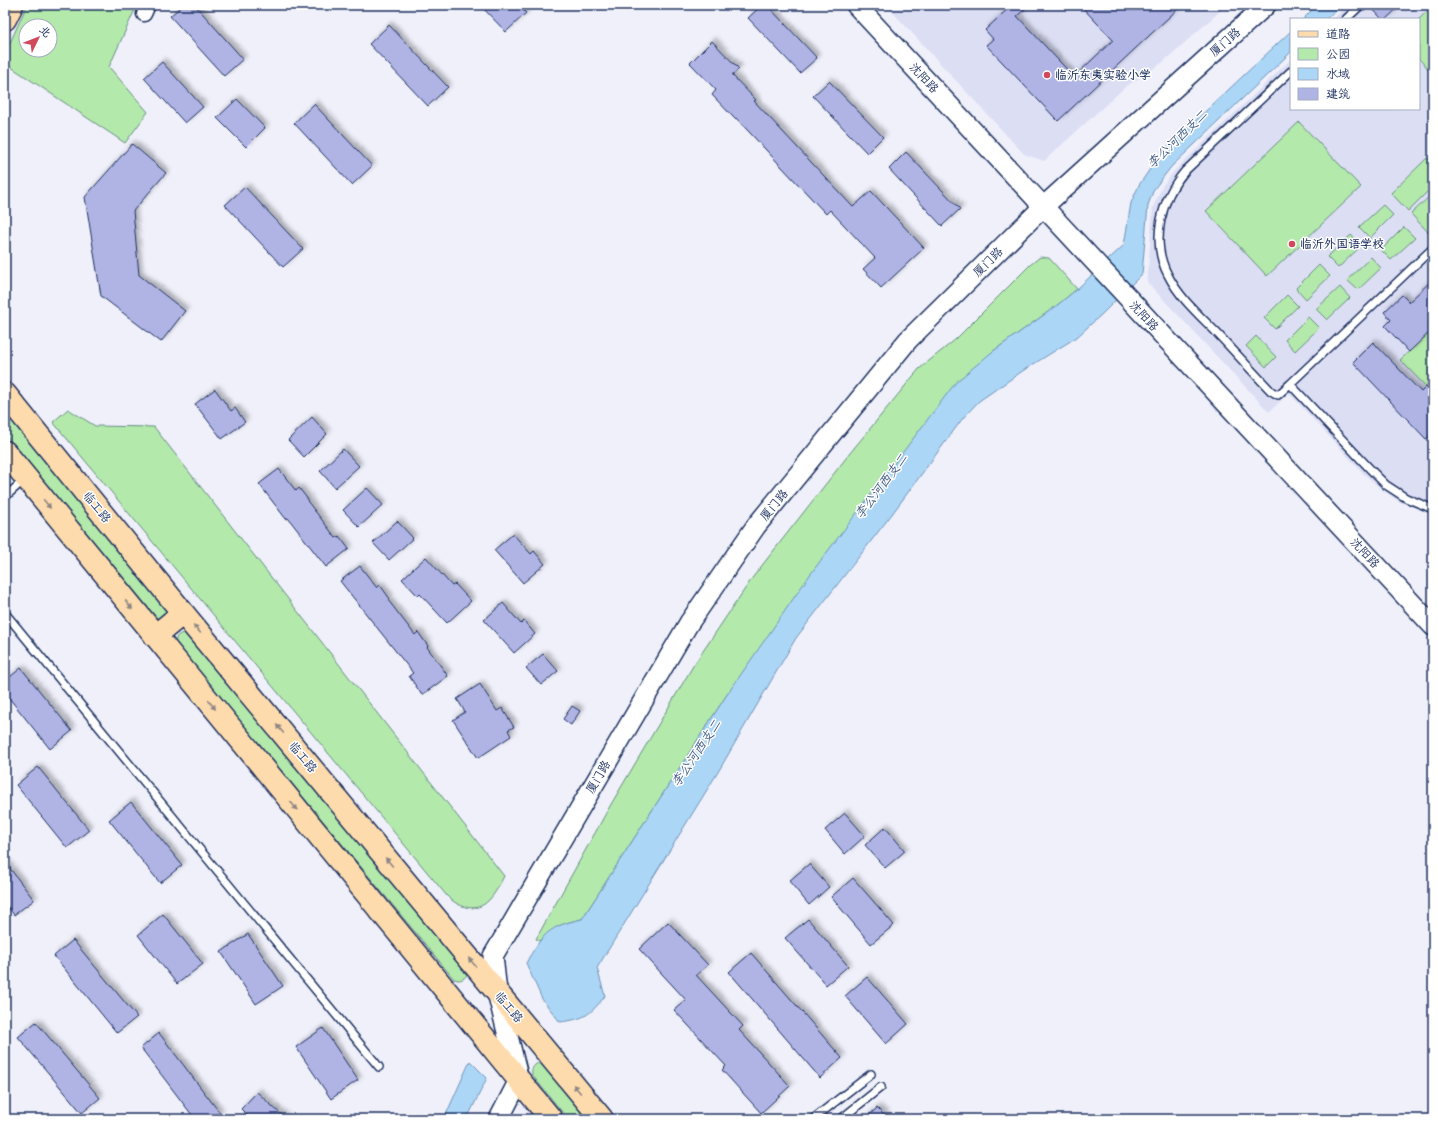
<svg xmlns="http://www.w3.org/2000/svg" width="1438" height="1124" font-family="Sriracha,'LXGW WenKai TC',sans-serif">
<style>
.built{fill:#dcdef4}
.green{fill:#b3e9ab;stroke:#678c84;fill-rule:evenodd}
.water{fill:#abd6f6;stroke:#7193b9}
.building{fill:#b0b4e5;stroke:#1b2f5e;filter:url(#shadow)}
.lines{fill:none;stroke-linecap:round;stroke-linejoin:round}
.lane-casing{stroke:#1b2f5e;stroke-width:10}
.street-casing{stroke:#1b2f5e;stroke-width:17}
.secondary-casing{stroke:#1b2f5e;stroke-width:22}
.primary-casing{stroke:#1b2f5e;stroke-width:25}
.lane{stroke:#fff;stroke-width:7}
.street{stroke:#fff;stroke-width:14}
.secondary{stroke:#fff;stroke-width:19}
.primary{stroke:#fedbac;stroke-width:22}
.oneway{fill:#8c8585}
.poi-dot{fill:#d1495b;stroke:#fff;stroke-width:1.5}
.labels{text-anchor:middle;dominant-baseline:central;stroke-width:3;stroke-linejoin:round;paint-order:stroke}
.street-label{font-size:12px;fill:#1b2f5e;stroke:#fff}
.poi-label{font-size:12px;font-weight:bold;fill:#1b2f5e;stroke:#fff;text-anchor:start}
.water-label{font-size:13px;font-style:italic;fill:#3f5984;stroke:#fff}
</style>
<defs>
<filter id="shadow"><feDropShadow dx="3.5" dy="-3.5" stdDeviation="2" flood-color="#0004"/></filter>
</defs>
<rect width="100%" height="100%" fill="#eff0fa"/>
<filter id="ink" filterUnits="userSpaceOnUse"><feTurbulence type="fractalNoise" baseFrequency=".025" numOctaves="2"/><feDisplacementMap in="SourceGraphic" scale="8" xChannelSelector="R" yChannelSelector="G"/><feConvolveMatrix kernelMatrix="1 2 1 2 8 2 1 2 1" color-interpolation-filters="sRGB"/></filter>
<g filter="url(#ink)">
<path class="built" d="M886 5H1227L1163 62 1124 88 1044 161 1024 154Z
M1348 5H1433V515L1398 501 1381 489 1363 473 1289 393 1269 412 1147 282 1153 207 1163 185 1174 171 1291 59V109H1419V19H1333Z"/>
<path class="green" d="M27 5H137L109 67 148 112 125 143 5 63V54ZM26 26H50V50H26Z
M1433 6V74L1419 59V19Z
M1299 122 1361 187 1267 276 1206 211Z
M1427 158 1433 164V186L1408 211 1391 193Z
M1433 193V228L1428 232 1411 214Z
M1383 205 1393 215 1370 238 1359 227Z
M1404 227 1415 238 1391 260 1381 250Z
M1351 235 1361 246 1338 268 1327 257Z
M1040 257 1049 258 1077 289 1055 307 992 352 726 696 582 919C562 923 554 927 539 941L536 939 610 806 693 666 753 577 850 453 919 369 956 339 1030 265Z
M1371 257 1381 268 1358 290 1347 280Z
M1319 265 1330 276 1306 299 1296 288Z
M1340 287 1350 298 1327 320 1316 309Z
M1287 295 1298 306 1275 329 1264 318Z
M1308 317 1319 328 1295 351 1285 340Z
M1433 329V394L1400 360Z
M1256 336 1276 357 1266 367 1246 346Z
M68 409 95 426 154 427 504 876C500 884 495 894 489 900 476 914 458 907 447 896L53 422Z
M5 411 168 609 169 614 161 620 157 618 5 434Z
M183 633 188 634 466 969 467 975C463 980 460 981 454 979L176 644C175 637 177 635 183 633Z
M538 1063 543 1065 588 1119H568L532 1075C531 1068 533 1066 538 1063Z"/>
<path class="water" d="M1317 5H1341L1326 19H1303Z
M1291 31V52L1171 167 1154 189 1148 205 1142 274 1102 314 1077 337 1024 370 979 401 963 418 892 514 796 638 718 772 597 968 605 996C590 1015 585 1019 560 1022L542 999 526 963C542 935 548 926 582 919L726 696 809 576 956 382 992 352 1055 307 1077 289 1124 245 1131 203 1139 185 1161 153Z
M470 1061 487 1078 467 1119H444Z"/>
<path class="building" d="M183 5H195L243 59 224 76 170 16Z
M480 5H518L526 13 506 32Z
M762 5H767L817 58 800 73 748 18Z
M1012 5H1029L1017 16 1074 77 1113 40 1080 5H1182L1058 121 986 45 993 39 985 30Z
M1369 5H1401L1386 19H1382Z
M389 25 448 87 428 106 369 44Z
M712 41 739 69 732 75 756 100 754 101 853 207 871 191 924 248 881 288 863 269 875 258 830 210 826 214 736 118 735 119 712 95 716 90 690 63Z
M162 62 203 107 185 123 144 78Z
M829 81 883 137 867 153 813 96Z
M237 99 265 128 246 147 217 118Z
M314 104 372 166 352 185 294 123Z
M132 144 166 173 133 211 139 275 185 311 161 342 101 296 85 197Z
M906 152 960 209 942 226 889 169Z
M245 187 303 249 283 267 225 205Z
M1433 279V329L1409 352 1385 326 1391 320 1384 312 1402 295 1409 302Z
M1373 342 1421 392 1426 387 1433 394V433L1426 439 1353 362Z
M215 389 231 411 235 408 245 422 222 439 195 404Z
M312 417 327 434 304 457 288 440Z
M343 449 359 466 335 488 320 471Z
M279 469 296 491 299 488 309 501 308 502 336 538 339 536 349 549 326 567 288 518 286 519 259 484Z
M367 488 383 505 359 527 343 510Z
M397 521 413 538 389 560 373 543Z
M513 534 531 554 534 551 545 564 523 583 494 550Z
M426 557 452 586 455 584 471 601 447 623 420 594 418 596 402 579Z
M360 566 377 588 380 585 390 599 388 600 415 635 418 632 428 646 427 647 448 676 422 695 409 676 413 673 340 581Z
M503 603 521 624 524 621 535 634 514 653 484 620Z
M543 654 558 671 541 685 526 668Z
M21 668 72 731 50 749 5 693V681Z
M480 684 497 711 502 708 514 727 508 730 511 736 478 758 453 720 465 712 457 699Z
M572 706 580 711 571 725 563 719Z
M38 767 89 830 67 848 16 785Z
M131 802 182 865 160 883 109 820Z
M845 813 865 836 845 854 825 830Z
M885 827 905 851 885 868 865 845Z
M5 862 34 900 14 915 5 903Z
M809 864 829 887 809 905 789 881Z
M853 878 894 925 871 944 831 897Z
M163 914 203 964 177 984 138 935Z
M808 919 848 966 826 985 785 938Z
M668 922 708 965 696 975 743 1026 739 1030 790 1086 761 1113 722 1070 726 1066 674 1010 686 1000 639 949Z
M248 934 283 986 256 1004 221 952Z
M73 940 137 1017 117 1033 54 956Z
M751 953 842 1058 820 1078 729 972Z
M867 977 908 1024 886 1044 845 996Z
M36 1022 100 1098 82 1113 18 1037Z
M323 1028 358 1080 331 1099 296 1047Z
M159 1033 220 1113 212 1119H195L141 1048Z
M257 1092 286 1119H251L241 1109Z
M877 1108 888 1119H865Z"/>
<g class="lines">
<defs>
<path id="lane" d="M1346 19 1361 5
M1291 71 1185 171C1161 199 1150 241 1168 275 1179 297 1198 314 1215 331 1234 351 1252 371 1271 391L1278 395 1290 384 1371 470 1386 485 1406 498 1433 509
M1290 384 1433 248
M5 497 24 480
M5 613 379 1067
M813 1119 871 1074
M841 1119 881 1087"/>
<path id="street" d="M144 14 148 5"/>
<path id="secondary" d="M856 5 1433 626
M499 1119 519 1080 497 992 493 956 689 623 756 526 908 340 1043 207 1266 5"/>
<path id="primary" d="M5 19 12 5
M5 394 183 613 602 1119
M5 452 551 1119
M155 636 183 613"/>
</defs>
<use href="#lane" class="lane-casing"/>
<use href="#street" class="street-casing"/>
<use href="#secondary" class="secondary-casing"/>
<use href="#primary" class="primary-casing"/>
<use href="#lane" class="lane"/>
<use href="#street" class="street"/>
<use href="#secondary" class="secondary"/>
<use href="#primary" class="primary"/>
</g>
<defs><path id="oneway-solid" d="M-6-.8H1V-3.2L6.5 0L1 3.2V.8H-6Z"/></defs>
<g class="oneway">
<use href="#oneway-solid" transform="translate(47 504) rotate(51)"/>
<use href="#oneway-solid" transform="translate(129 605) rotate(51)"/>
<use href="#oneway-solid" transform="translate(197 629) rotate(-130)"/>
<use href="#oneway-solid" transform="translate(212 705) rotate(51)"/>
<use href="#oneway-solid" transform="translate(280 729) rotate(-130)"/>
<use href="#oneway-solid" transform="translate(294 806) rotate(51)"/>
<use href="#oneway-solid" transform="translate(389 862) rotate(-130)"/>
<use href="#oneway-solid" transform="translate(472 962) rotate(-130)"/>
<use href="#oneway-solid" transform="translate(577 1089) rotate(-130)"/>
</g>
</g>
<g class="poi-dot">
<circle cx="1047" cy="75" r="4"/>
<circle cx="1292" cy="244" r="4"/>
</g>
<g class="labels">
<g class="street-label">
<text transform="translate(1225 42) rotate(-42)">厦门路</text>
<text transform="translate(924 78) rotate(47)">沈阳路</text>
<text transform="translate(988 262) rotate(-45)">厦门路</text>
<text transform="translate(1144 316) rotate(47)">沈阳路</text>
<text transform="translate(774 505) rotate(-51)">厦门路</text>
<text transform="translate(97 507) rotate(51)">临工路</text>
<text transform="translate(1365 553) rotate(47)">沈阳路</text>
<text transform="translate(303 757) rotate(50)">临工路</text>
<text transform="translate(598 777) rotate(-60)">厦门路</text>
<text transform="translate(509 1007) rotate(50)">临工路</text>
</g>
<g class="poi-label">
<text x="1055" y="75">临沂东夷实验小学</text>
<text x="1300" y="244">临沂外国语学校</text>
</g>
<g class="water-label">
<text transform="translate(1177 139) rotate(-44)">李公河西支二</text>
<text transform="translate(881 486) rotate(-53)">李公河西支二</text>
<text transform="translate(696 753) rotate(-56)">李公河西支二</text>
</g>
</g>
<rect width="1438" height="1124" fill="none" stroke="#fff" stroke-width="20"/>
<rect x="10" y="10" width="1418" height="1104" fill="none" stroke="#1b2f5e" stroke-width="1.5" filter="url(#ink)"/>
<rect x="1290" y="18" width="130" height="92" fill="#ffffff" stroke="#a4acbf"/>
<rect x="1298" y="31" width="20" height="6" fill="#fedbac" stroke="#a4acbf"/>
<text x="1326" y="38" font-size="12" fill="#1b2f5e">道路</text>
<rect x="1298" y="48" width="20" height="12" fill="#b3e9ab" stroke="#a4acbf"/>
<text x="1326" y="58" font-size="12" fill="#1b2f5e">公园</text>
<rect x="1298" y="68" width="20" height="12" fill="#abd6f6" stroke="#a4acbf"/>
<text x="1326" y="78" font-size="12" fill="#1b2f5e">水域</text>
<rect x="1298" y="88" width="20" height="12" fill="#b0b4e5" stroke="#a4acbf"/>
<text x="1326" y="98" font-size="12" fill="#1b2f5e">建筑</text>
<g transform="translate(38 38) rotate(47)"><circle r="19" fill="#ffffff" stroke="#a4acbf"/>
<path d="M0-3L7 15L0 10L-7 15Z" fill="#d1495b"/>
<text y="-6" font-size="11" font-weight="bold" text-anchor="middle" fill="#1b2f5e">北</text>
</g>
</svg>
